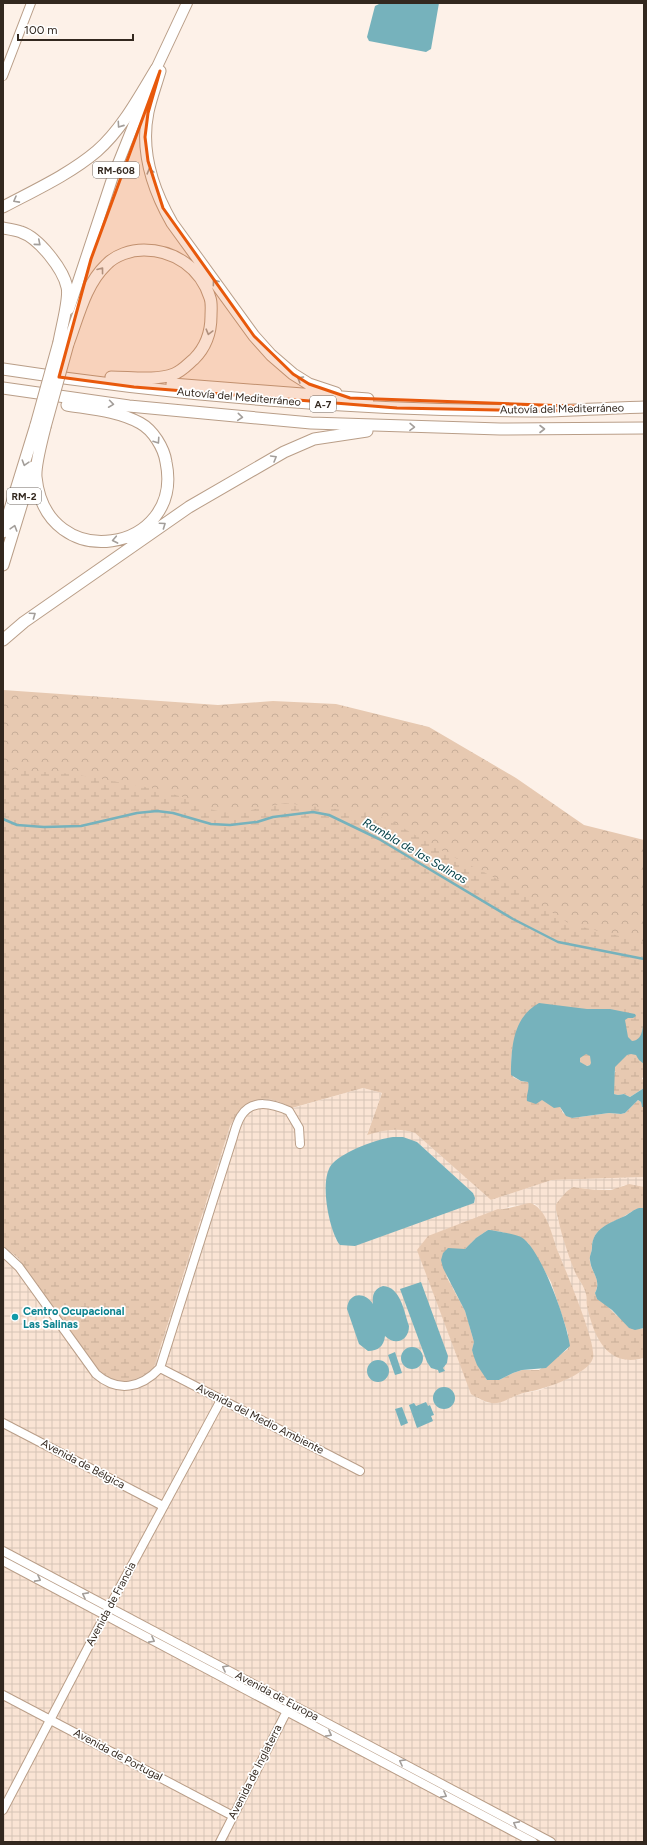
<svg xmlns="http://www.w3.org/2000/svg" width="647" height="1845" font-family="Figtree,sans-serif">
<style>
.industrial{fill:url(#industrial-grid);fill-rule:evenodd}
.forest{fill:url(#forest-crowns)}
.wetland{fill:url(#wetland-marsh);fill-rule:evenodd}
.water{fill:#76b2bc;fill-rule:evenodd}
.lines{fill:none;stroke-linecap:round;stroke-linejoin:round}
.stream{stroke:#76b2bc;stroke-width:2.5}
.minor-casing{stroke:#b99e88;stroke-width:10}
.major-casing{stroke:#b99e88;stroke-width:12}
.highway-casing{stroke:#b99e88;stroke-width:13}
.minor{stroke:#fff;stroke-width:8}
.major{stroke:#fff;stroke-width:10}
.highway{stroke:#fff;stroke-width:11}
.highway-bridge-casing{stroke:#b99e88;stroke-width:13;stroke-linecap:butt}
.highway-bridge{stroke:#fff;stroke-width:11}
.oneway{stroke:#a39e9a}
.marked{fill:#e8590c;fill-opacity:0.2;stroke:#e8590c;stroke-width:3;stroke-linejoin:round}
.culture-dot{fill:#0f9aa8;stroke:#fff;stroke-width:1.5}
.labels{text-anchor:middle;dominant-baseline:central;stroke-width:3.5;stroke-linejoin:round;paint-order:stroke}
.shield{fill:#fff;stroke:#706862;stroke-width:1}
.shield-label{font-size:10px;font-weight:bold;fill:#33281f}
.street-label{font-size:11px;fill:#33281f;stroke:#fff}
.culture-label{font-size:11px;font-weight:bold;fill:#0d838f;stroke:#fff;text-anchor:start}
.water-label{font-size:12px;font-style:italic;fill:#044047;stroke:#fff}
</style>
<defs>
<pattern id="industrial-grid" width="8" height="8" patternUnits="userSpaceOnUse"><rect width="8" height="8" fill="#fae4d4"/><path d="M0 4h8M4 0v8" fill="none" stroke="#d7c4b6"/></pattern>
<pattern id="forest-crowns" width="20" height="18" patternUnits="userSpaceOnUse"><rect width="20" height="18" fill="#e7c9b1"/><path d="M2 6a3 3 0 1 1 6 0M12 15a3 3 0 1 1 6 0" fill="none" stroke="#c7ad98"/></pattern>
<pattern id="wetland-marsh" width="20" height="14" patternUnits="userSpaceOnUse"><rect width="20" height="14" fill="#e7c9b1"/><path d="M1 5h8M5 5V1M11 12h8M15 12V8" fill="none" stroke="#c7ad98"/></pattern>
</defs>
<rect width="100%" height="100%" fill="#fdf1e8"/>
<path class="industrial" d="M363 1088 382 1093 367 1134 385 1130 397 1129H406L415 1133 491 1200 552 1180 644 1177V1187L624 1185 616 1189 596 1190 573 1187 567 1191 556 1204 557 1217 564 1239 575 1271 586 1293 587 1304 593 1326 637 1360 644 1358V1842H3V1246L17 1258 122 1381 138 1378 150 1371 230 1126 237 1114 250 1102 258 1099 268 1098 280 1101 293 1108ZM417 1142 473 1193 336 1240 329 1216V1170L334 1162ZM535 1204 539 1208 547 1223 579 1306 593 1352 580 1372 569 1378 540 1390 520 1394 501 1402 488 1403 477 1398 501 1210 511 1206Z"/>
<path class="forest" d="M3 690 218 705 273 701 336 704 429 727 516 778 584 825 644 840V1078L3 922Z"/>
<path class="wetland" d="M3 769 73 774 151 788 190 799 205 808 231 814 285 803 369 813 391 821 448 854 511 886 570 924 644 942 643 1032 636 1041H631C627 1036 625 1027 625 1020L628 1018 619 1010 587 1009 550 1004 524 1015C515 1035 508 1055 513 1077L521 1081 528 1082 530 1089 528 1093 560 1107 563 1113 572 1118 609 1113 621 1114 625 1113 638 1100 641 1102 642 1107H644V1177L552 1180 491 1200 415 1133C398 1127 383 1130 367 1135L382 1093 363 1088 292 1108C264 1092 246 1097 230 1126L154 1367C145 1377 125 1386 111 1379 103 1375 97 1369 92 1363L18 1258 3 1246Z
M631 1054 636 1055 641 1063 644 1064 642 1079 644 1080V1088L630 1097 624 1094 618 1095 614 1094C611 1079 616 1059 631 1054Z
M580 1060a6 6 0 1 1 12 0a6 6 0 1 1-12 0Z
M629 1184 644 1187V1208C634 1208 628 1215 619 1219 604 1226 593 1230 592 1248 592 1252 589 1257 590 1261 591 1273 602 1278 595 1293L616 1315 640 1329 644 1328V1358C607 1368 594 1337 587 1306 586 1302 587 1298 586 1294 584 1286 578 1279 575 1272 567 1252 560 1230 556 1210V1204L560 1199 567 1191 573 1187 596 1190H611Z
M530 1203C546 1207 552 1235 557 1249 564 1267 597 1343 593 1358 588 1375 544 1389 528 1392 500 1398 502 1413 471 1394L417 1250 428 1236 498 1209C503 1211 522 1204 530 1203ZM488 1230 497 1231 516 1236 528 1243 532 1250 551 1282 568 1334V1349L539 1370H522L513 1373 499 1380H487L472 1350 474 1342 465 1311 446 1276 459 1249H465L476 1238Z"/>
<path class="water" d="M381 3H439L431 49 426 52 369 41 367 37 375 6Z
M539 1003 587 1009H610L635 1014 636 1016 633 1018H628L625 1020 628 1037 632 1041C643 1040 642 1029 644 1020V1064L639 1060 636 1055 631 1054 627 1055 615 1067 614 1094 618 1095 624 1094 630 1097 644 1088V1107H642L641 1102 638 1100 625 1113 621 1114 609 1113 572 1118 566 1116 560 1107 554 1108 542 1100 536 1104 527 1101C526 1094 530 1089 528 1082L521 1081 511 1075C511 1048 513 1017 539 1003ZM586 1054 590 1056 591 1063 590 1065 587 1066 580 1062V1058Z
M393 1137H403L417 1142 473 1193 475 1198 474 1203 355 1246 340 1245C329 1231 318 1177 333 1163 345 1151 377 1139 393 1137Z
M639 1208H644V1328L635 1330 629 1328 612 1310 597 1299 595 1293C602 1279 591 1273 590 1260 589 1256 592 1252 592 1248 592 1228 610 1223 625 1216 630 1213 633 1210 639 1208Z
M488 1230C494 1230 517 1235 521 1237 541 1248 567 1323 570 1346L546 1368 522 1370 513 1373 499 1380H487L477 1365 474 1357 472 1350 474 1342 465 1311 443 1268 441 1260 443 1253 448 1248 465 1249 476 1238Z
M421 1282 448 1356 447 1363 443 1368 445 1371 439 1373 438 1370 431 1368 427 1362 400 1289Z
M383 1286C401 1287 404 1312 409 1326 409 1341 395 1346 385 1336 384 1346 378 1351 368 1351L359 1344 347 1309C348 1292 365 1291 373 1304 372 1295 374 1289 383 1286Z
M401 1358a11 11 0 1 1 22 0a11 11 0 1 1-22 0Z
M395 1352 402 1373 395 1375 388 1355Z
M367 1371a11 11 0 1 1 22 0a11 11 0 1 1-22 0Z
M433 1398a11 11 0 1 1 22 0a11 11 0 1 1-22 0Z
M426 1402 428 1406 430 1405 434 1415 431 1416 433 1421 417 1428 409 1405 414 1403 416 1406Z
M402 1407 408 1423 401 1426 395 1409Z"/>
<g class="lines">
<path class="stream" d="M3 819 17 825 44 827 81 826 137 813 157 811 173 813 211 824 230 825 257 822 273 817 313 812 329 815 379 839 513 919 558 942 644 959"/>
<defs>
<path id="minor" d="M3 76 31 3
M3 1252 19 1267 96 1374C118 1393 141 1388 160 1368L233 1137C235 1130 237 1122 241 1116 252 1098 274 1104 289 1111L299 1128 300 1144
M160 1368 360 1471
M3 1423 163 1506
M3 1551 551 1842
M3 1561 533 1842
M3 1695 233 1816
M3 1810 105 1615 221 1400
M220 1842 289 1707"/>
<path id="major" d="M69 309 113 176 156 69 187 3"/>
<path id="highway" d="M160 71C156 85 151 98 148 112 140 151 153 190 172 223L254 336 271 355 293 374 309 384 336 393
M3 207C35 190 70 174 97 151 122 129 139 97 156 69
M3 228C9 229 16 230 21 232 39 238 63 269 67 287 70 298 61 329 59 342
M68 344C78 318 85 285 106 265 115 255 131 250 144 250 174 250 201 268 210 298 212 303 211 310 211 316 211 333 206 347 194 359 188 364 182 371 174 374 155 381 131 377 111 377
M3 369C183 397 365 411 547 411 579 410 612 408 644 407
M172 384 368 399
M3 388 129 406 311 423 500 429 644 428
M45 427C42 440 35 465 36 477 46 576 185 553 166 462 164 448 153 430 140 423 118 411 91 409 67 405
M3 532 36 425
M3 565 33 467
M3 640 24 622 189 507 284 452 314 439 367 431"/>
</defs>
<use href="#minor" class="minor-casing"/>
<use href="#major" class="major-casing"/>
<use href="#highway" class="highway-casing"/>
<use href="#minor" class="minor"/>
<use href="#major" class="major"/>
<use href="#highway" class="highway"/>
<defs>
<path id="highway-bridge" d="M36 425 59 342
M45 427 68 344"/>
</defs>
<use href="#highway-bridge" class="highway-bridge-casing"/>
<use href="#highway-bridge" class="highway-bridge"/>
</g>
<defs><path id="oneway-chevron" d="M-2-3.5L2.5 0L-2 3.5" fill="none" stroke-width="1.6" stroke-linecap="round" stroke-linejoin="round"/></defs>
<g class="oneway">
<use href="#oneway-chevron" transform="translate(120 125) rotate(125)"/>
<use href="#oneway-chevron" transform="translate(150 171) rotate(-105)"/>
<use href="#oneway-chevron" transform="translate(16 200) rotate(151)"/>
<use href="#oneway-chevron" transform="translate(38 243) rotate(41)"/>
<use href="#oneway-chevron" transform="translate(101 270) rotate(-52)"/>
<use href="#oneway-chevron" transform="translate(215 282) rotate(-126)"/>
<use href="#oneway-chevron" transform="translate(209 332) rotate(105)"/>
<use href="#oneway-chevron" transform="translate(300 379) rotate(-149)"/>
<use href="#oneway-chevron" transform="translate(111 404) rotate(8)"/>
<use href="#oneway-chevron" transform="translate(240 417) rotate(5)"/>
<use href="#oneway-chevron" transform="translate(412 427) rotate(1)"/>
<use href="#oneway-chevron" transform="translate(542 429)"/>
<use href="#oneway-chevron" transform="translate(157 441) rotate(56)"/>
<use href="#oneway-chevron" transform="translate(274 458) rotate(-30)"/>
<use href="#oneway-chevron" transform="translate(25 463) rotate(107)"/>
<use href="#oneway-chevron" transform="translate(163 525) rotate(-35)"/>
<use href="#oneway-chevron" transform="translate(14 528) rotate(-73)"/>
<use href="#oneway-chevron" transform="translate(115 540) rotate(169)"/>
<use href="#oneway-chevron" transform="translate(33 615) rotate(-35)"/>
<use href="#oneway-chevron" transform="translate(38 1579) rotate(28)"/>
<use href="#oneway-chevron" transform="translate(85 1595) rotate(-152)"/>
<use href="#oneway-chevron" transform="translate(152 1640) rotate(28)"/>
<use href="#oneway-chevron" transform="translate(225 1668) rotate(-152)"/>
<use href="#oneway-chevron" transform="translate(329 1734) rotate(28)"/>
<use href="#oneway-chevron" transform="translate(402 1762) rotate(-152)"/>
<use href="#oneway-chevron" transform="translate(444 1795) rotate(28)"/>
<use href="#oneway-chevron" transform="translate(516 1824) rotate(-152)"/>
</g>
<path class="marked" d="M160 71 148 113 145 137 148 161 163 208 254 336 293 374 309 384 350 398 623 408 548 411 397 408 134 387 59 377 91 259Z"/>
<circle class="culture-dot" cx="15" cy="1317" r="4"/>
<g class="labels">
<g class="shield">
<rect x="93" y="162" width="46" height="16" rx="3"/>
<rect x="310" y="396" width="26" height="16" rx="3"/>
<rect x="7" y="488" width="34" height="16" rx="3"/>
</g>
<g class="shield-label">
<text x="116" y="170">RM-608</text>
<text x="323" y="404">A-7</text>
<text x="24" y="496">RM-2</text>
</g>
<g class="street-label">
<text transform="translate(239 397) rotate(5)">Autovía del Mediterráneo</text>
<text transform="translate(562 409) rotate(-1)">Autovía del Mediterráneo</text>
<text transform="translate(260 1419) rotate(27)">Avenida del Medio Ambiente</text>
<text transform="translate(83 1464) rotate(28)">Avenida de Bélgica</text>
<text transform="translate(111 1604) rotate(-62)">Avenida de Francia</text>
<text transform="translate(277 1696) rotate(28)">Avenida de Europa</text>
<text transform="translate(118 1755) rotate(28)">Avenida de Portugal</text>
<text transform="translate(255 1772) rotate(-63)">Avenida de Inglaterra</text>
</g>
<g class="culture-label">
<text x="23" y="1311">Centro Ocupacional<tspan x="23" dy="13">Las Salinas</tspan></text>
</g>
<g class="water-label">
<text transform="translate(415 851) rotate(30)">Rambla de las Salinas</text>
</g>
</g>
<rect width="647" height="1845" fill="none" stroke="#33281f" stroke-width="8"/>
<path d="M18 34v6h115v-6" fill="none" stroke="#33281f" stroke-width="2"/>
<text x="24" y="34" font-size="12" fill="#33281f" stroke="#ffffff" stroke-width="3" paint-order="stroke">100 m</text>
</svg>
